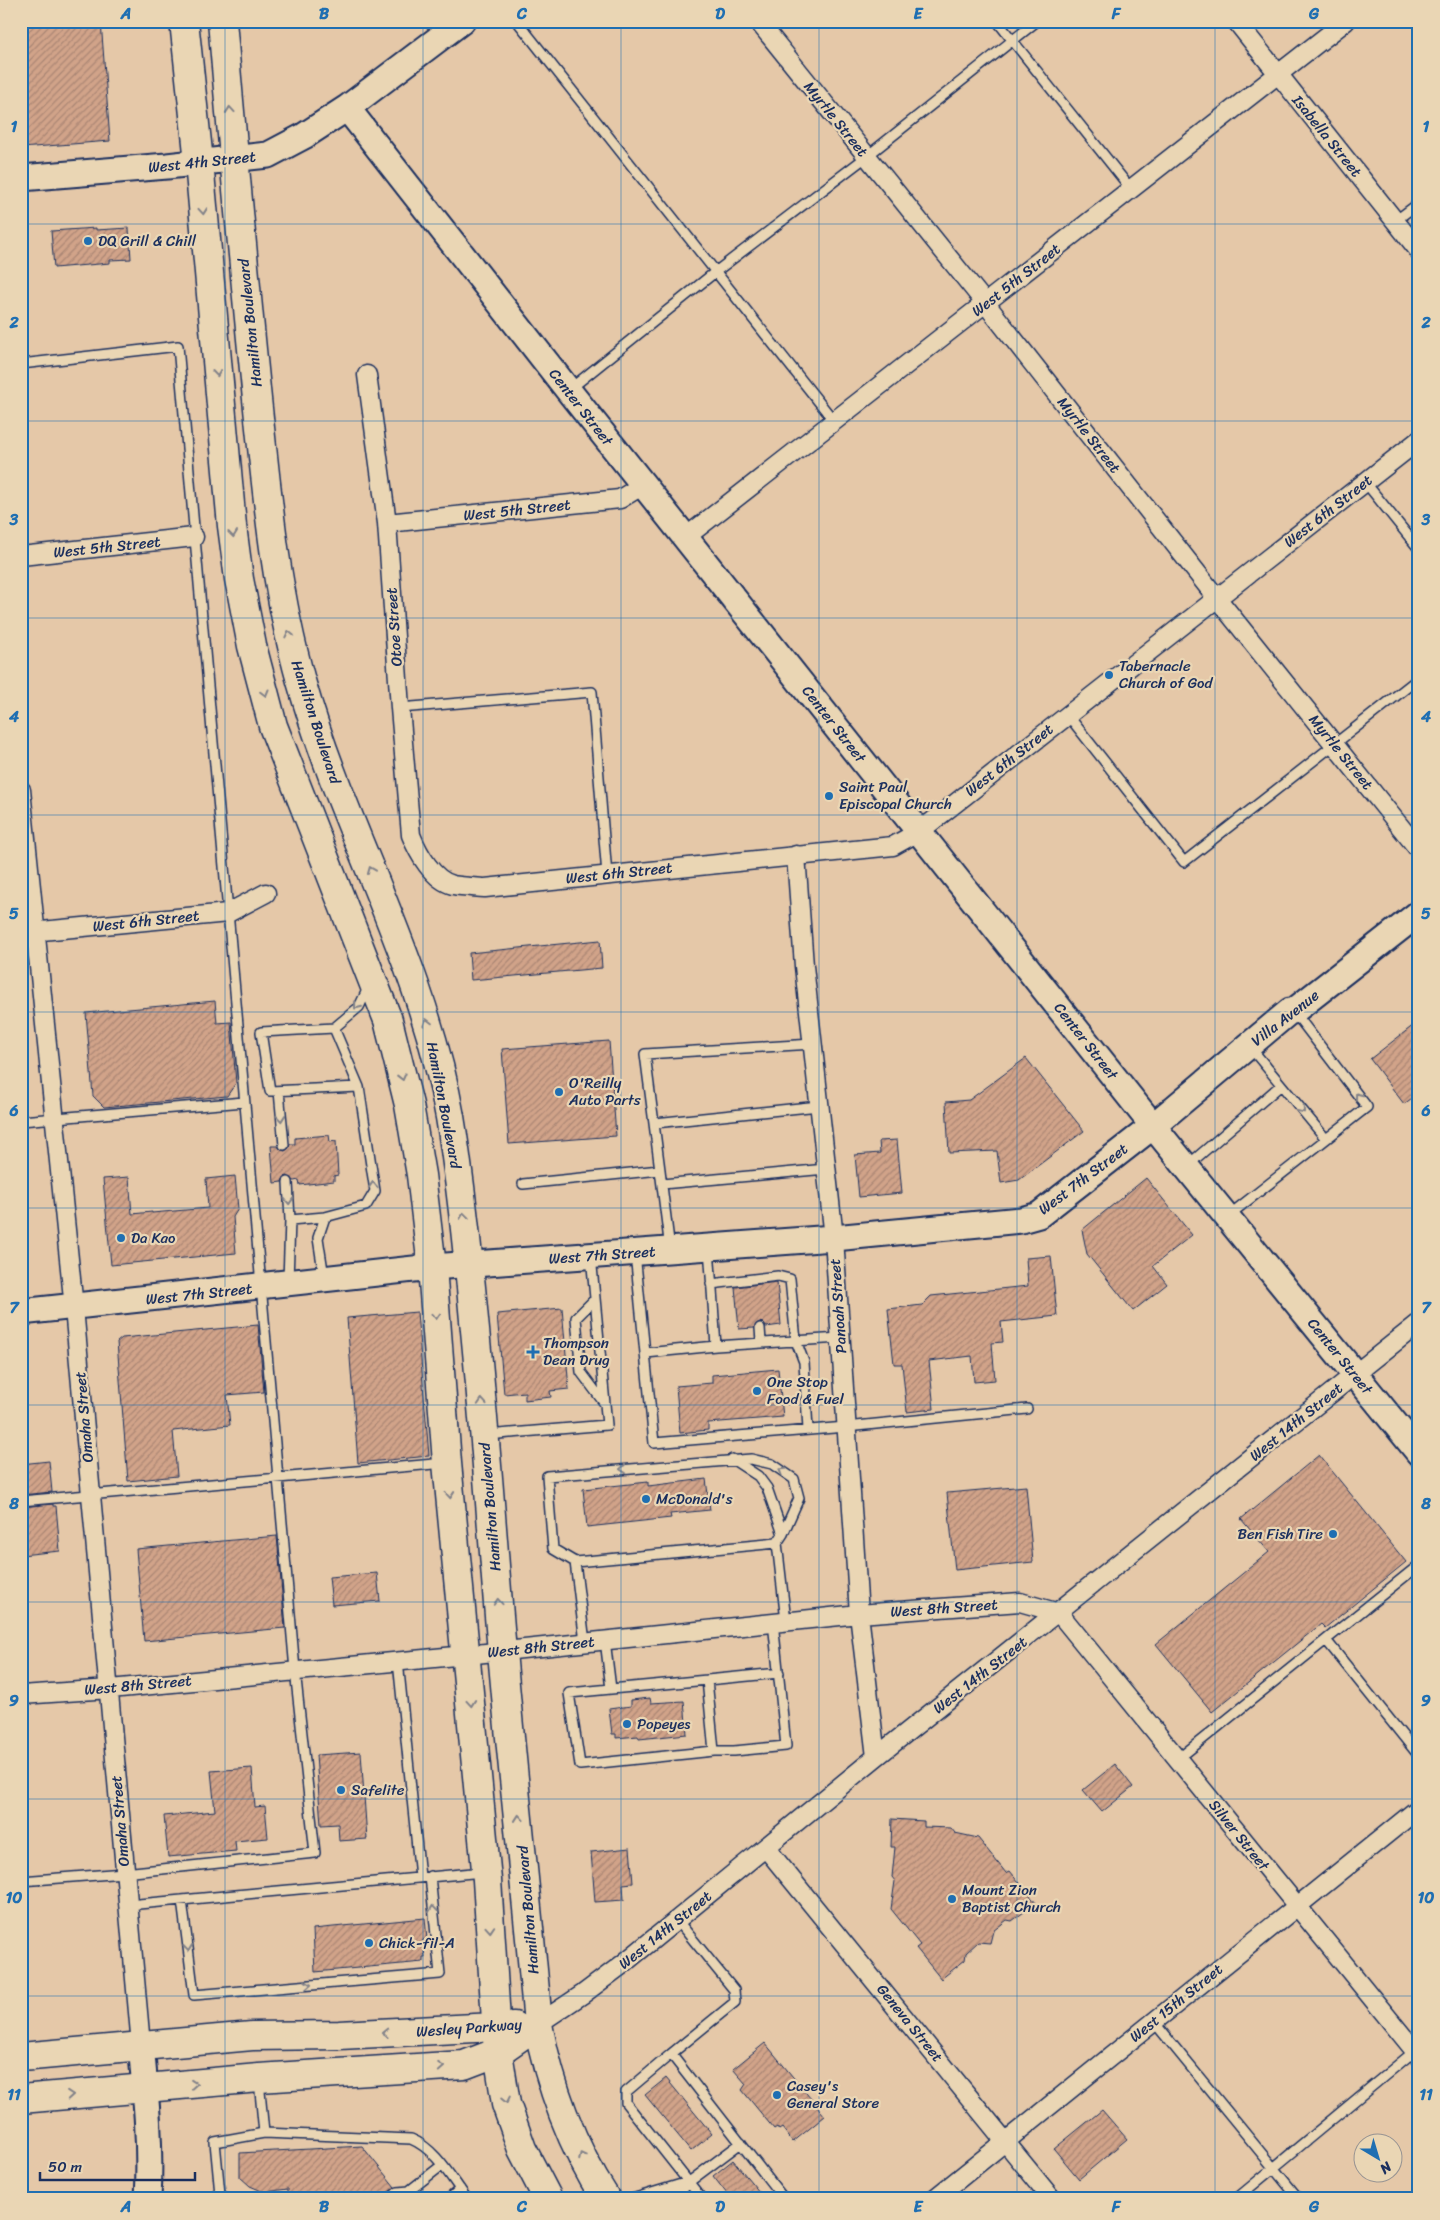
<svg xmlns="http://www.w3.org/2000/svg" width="1440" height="2220" font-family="Sriracha,sans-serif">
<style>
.building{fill:url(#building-hatch);stroke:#1b2f5e}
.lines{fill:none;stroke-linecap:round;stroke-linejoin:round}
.lane-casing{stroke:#1b2f5e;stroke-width:12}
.street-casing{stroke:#1b2f5e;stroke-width:21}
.secondary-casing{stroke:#1b2f5e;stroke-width:29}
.primary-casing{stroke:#1b2f5e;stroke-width:31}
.lane{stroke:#ead6b4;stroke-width:9}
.street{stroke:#ead6b4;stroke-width:18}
.secondary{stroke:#ead6b4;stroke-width:25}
.primary{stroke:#ead6b4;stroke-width:28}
.oneway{stroke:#828289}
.grid{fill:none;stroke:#1f6fb2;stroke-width:1;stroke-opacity:0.55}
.poi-dot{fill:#1f6fb2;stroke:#ead6b4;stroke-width:2}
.labels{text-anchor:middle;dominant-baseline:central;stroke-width:4.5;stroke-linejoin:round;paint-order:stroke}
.street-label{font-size:15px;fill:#1b2f5e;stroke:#ead6b4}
.poi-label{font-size:15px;fill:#1b2f5e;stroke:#ead6b4;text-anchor:start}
.neatline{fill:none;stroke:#1f6fb2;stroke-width:2}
.grid-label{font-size:16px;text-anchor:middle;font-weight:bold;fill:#1f6fb2}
</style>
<defs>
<pattern id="building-hatch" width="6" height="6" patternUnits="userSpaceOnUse" patternTransform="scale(1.25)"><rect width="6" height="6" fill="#d1a389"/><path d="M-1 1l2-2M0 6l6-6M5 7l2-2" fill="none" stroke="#a98573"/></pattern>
</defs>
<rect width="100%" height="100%" fill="#e5c8a8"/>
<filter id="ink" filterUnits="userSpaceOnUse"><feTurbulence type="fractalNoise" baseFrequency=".02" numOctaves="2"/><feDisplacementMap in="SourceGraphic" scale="10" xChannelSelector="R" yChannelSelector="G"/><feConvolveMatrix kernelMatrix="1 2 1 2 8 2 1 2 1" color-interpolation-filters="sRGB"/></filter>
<g filter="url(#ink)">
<path class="building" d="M21 21H101L110 141 21 148Z
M96 228V230L129 228 131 259 110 260V263L54 268 51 231Z
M600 940 602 968 471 980 469 953Z
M215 1001 217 1023 231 1022 236 1083 227 1096 104 1107 93 1096 86 1013Z
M1419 1021V1093L1404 1104 1370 1059Z
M609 1041 616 1136 509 1144 502 1049Z
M1026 1058 1084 1131 1019 1180 1001 1183 997 1151 949 1153 946 1102 969 1100Z
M329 1135 330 1142 336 1141 338 1175 334 1176V1181L300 1185 299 1180 294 1181 288 1176 284 1177 282 1182 274 1183 271 1146H278L281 1150 285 1151 289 1148 290 1144H295V1138Z
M897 1140 902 1193 859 1197 855 1155 880 1153 879 1141Z
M235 1176 238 1209 233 1217 236 1253 111 1265 103 1179 129 1177 132 1214 152 1212V1213L208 1208 206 1179Z
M1146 1178 1192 1235 1153 1266 1167 1284 1133 1311 1087 1254 1082 1230Z
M1051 1256 1057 1316 1001 1322 1003 1342 992 1343 995 1380 974 1382 972 1356 929 1361 934 1409 907 1412 902 1364H894L888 1309 922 1305 931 1296 1028 1286 1026 1258Z
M777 1282 781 1325 766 1327 763 1323 759 1322 754 1328 739 1329 735 1287Z
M562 1308 569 1389 550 1391 551 1397 525 1400V1392L504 1394 497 1314Z
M417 1312 429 1456 358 1463 347 1318Z
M258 1325 264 1392 227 1395 230 1425 173 1431 177 1476 128 1481 117 1342 122 1338Z
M778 1369 783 1417 708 1423V1430L680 1433 676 1386 712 1383V1375Z
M1319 1455 1406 1562 1325 1628 1321 1624 1212 1712 1156 1644 1269 1552 1241 1519Z
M49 1461 52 1492 21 1495V1464Z
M706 1479 710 1510 670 1514 671 1518 587 1527 583 1489 648 1482V1486Z
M1026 1486 1033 1562 955 1570 947 1493Z
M53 1504V1506H56L60 1551 21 1555V1507Z
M277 1536 285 1628 144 1641 136 1549Z
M377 1573 380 1601 332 1605 329 1577Z
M650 1698 651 1703 684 1701 687 1734 639 1739 638 1736 616 1738V1734H612L609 1709 631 1706V1700Z
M361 1752 367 1839 339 1841 338 1824 321 1825 316 1755Z
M1115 1764 1133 1787 1102 1812 1083 1790Z
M252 1768 255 1807 265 1806 268 1838 235 1841 236 1851 168 1857 164 1816 215 1811 211 1771Z
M892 1819 924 1821V1827L951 1828 955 1833 978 1838 1006 1873 1010 1871 1036 1903 1012 1921 1007 1920 993 1931 990 1943 978 1942 966 1953 965 1960 941 1979 916 1948 920 1945 891 1909 895 1881 892 1877 895 1847H891Z
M630 1848 633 1883 623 1884 624 1900 595 1902 591 1852Z
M425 1918 427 1940H423L425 1957H423V1962L315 1972 313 1929Z
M765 2043 825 2116 793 2142 782 2128 779 2130 777 2127 774 2129 742 2090 746 2084 733 2069Z
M666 2078 712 2134 691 2151 645 2095Z
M1102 2110 1127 2139 1079 2179 1054 2149Z
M362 2146 395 2187 381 2199H288V2189L264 2192 250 2186 240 2177V2153Z
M733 2160 765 2199H731L713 2176Z"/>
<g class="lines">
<defs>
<path id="lane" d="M517 21 834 421
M997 21 1131 189
M1395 221 1419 203
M21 364 178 346 295 1670 315 1853 124 1873 21 1881
M570 389 714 273 866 157 1037 21
M1365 482 1419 549
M400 708 592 692 607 875
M1067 714 1184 862 1419 678
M334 1028 359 1007 369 986
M1250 1047 1326 1139
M279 1091 284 1145
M21 1121 244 1102
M655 1123 819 1106
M1187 1166 1281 1085
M660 1170 670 1249
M288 1182 290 1220 288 1281
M523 1184 660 1170 645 1054 813 1044
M662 1184 826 1169
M1228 1216 1367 1107 1295 1013
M290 1220 325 1217 366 1206 375 1191 359 1087 334 1028 261 1032 270 1091 359 1087
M709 1248 716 1346 840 1338
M635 1253 654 1443 846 1427 1027 1409
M324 1277 318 1238 325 1217
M711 1284 778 1276 790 1279 796 1341 804 1362 808 1430
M594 1300 576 1318 581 1372 605 1404
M760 1328 761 1342
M646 1353 716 1346
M487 1435 607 1425 591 1256
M732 1459 758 1476 767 1488 783 1534
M21 1501 445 1463
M575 1562 553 1549 547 1476 751 1459 772 1464 794 1479 799 1498 783 1534 777 1543 786 1621
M605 1640 611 1689 569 1693 580 1765 714 1751 707 1680 611 1689
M1326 1640 1419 1756
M585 1642 575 1562 777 1543
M398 1661 420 1877
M707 1680 779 1673
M714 1751H734L786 1746 773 1622
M1178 1759 1419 1565
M182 1900 194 1995 440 1974 430 1876
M128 1905 483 1872
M1154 2022 1299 2199
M671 2054 735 2002 734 1990 677 1920
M259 2081 264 2133 411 2139C436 2149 451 2178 467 2199
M227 2199 220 2194 215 2142 264 2133
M390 2199 398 2192 409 2191
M405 2199 409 2191 441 2166
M449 2199 460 2189
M632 2199 688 2182
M675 2199 689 2182 741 2143
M702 2199 626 2103V2092L671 2054 784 2199
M1236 2199 1417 2049"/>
<path id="street" d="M758 21 986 304 1216 597 1419 850
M1236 21 1419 251
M367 375 387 523 400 708 411 835C418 853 433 880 453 885 464 887 475 887 485 888L893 846 920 831 1419 440
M387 523 620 499 643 485
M686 537 1346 21
M21 556 194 537
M21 790 74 1308 141 2045
M796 855 804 966 834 1238 859 1614 876 1757
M21 933 228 913 266 893
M21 1695 110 1689 466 1655 859 1614 1020 1602 1059 1613 1419 2056
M766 1848 1052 2199
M538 2024 583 1994 623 1964 876 1757 1419 1323
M934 2199 1419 1808"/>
<path id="secondary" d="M347 108 568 390 1153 1126 1419 1453
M21 178 167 166 268 155 304 136 347 108 462 21
M21 1312 432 1267 834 1238 1021 1220 1039 1215 1053 1204 1153 1126 1290 1011H1294L1419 913
M141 2045C146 2097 151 2147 148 2199"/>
<path id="primary" d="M184 21 199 162 232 526 239 579 252 646 273 726 388 1020 409 1105 421 1175 432 1267 447 1463 487 1880 498 2052 506 2104 522 2149 548 2199
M222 21C233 147 244 273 257 399 267 493 275 589 301 681 343 830 423 962 450 1117 461 1184 468 1252 474 1320 484 1419 491 1517 499 1616 510 1752 526 1888 538 2024 549 2084 572 2147 606 2199
M21 2057 252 2036 339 2035 514 2026
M21 2099 259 2078 464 2065 498 2052 538 2024"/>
</defs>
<use href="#lane" class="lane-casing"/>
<use href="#street" class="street-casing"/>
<use href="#secondary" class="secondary-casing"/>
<use href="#primary" class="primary-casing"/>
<use href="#lane" class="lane"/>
<use href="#street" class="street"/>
<use href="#secondary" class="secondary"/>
<use href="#primary" class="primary"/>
</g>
<defs><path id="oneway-chevron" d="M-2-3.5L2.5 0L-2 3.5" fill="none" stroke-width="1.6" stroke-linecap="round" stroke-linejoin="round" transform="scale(1.25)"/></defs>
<g class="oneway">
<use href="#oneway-chevron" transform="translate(230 110) rotate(-95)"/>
<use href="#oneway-chevron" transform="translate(203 211) rotate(85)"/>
<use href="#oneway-chevron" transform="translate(217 373) rotate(84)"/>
<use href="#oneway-chevron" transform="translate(233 534) rotate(83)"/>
<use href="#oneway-chevron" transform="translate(289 634) rotate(-103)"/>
<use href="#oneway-chevron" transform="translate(265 693) rotate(75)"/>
<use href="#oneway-chevron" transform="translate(371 870) rotate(-112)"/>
<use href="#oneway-chevron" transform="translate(357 1006) rotate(129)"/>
<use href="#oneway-chevron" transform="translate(427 1022) rotate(-105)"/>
<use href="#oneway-chevron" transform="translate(402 1077) rotate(76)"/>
<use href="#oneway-chevron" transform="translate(1358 1096) rotate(-127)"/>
<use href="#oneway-chevron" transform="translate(1302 1110) rotate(50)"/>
<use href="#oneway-chevron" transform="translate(281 1118) rotate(85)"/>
<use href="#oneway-chevron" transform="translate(373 1185) rotate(-93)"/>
<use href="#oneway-chevron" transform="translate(289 1201) rotate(87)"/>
<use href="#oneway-chevron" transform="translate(464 1216) rotate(-97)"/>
<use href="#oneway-chevron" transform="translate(436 1316) rotate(86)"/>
<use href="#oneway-chevron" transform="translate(482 1402) rotate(-94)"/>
<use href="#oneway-chevron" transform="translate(623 1469) rotate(175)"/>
<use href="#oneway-chevron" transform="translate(782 1471) rotate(-147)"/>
<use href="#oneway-chevron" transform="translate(450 1495) rotate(85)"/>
<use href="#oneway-chevron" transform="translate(498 1602) rotate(-94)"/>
<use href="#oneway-chevron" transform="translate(471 1703) rotate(85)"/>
<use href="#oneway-chevron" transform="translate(519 1818) rotate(-95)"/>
<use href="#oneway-chevron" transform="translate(433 1909) rotate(-96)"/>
<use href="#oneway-chevron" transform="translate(490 1929) rotate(86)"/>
<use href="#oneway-chevron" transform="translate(188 1948) rotate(83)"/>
<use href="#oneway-chevron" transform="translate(308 1985) rotate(-5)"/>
<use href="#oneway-chevron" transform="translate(385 2033) rotate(178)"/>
<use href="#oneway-chevron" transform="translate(441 2067) rotate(-4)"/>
<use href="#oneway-chevron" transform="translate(194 2084) rotate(-5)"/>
<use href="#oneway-chevron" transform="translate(70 2095) rotate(-5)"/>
<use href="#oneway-chevron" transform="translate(506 2100) rotate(78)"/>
<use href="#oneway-chevron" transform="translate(582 2156) rotate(-117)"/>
</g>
</g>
<path class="grid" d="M225 21V2199M423 21V2199M621 21V2199M819 21V2199M1017 21V2199M1215 21V2199M21 224H1419M21 421H1419M21 618H1419M21 815H1419M21 1012H1419M21 1208H1419M21 1405H1419M21 1602H1419M21 1799H1419M21 1996H1419"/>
<g class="poi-dot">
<circle cx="88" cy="241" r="5"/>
<circle cx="1109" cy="675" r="5"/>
<circle cx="829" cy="796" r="5"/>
<circle cx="559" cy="1092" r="5"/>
<circle cx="121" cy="1238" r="5"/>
<path d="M530.5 1344.5h5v5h5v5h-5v5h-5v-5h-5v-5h5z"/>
<circle cx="757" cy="1391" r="5"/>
<circle cx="646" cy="1499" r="5"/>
<circle cx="1333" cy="1534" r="5"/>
<circle cx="627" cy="1724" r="5"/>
<circle cx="341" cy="1790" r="5"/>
<circle cx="952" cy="1899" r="5"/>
<circle cx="369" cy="1943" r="5"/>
<circle cx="777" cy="2095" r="5"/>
</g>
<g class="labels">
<g class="street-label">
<text transform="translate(836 119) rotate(51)">Myrtle Street</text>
<text transform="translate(1327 136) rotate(51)">Isabella Street</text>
<text transform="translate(202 162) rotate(-6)">West 4th Street</text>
<text transform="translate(1016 280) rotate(-38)">West 5th Street</text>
<text transform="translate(250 323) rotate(-96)">Hamilton Boulevard</text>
<text transform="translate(581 407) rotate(52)">Center Street</text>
<text transform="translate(1089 435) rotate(52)">Myrtle Street</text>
<text transform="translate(517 510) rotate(-6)">West 5th Street</text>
<text transform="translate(1328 511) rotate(-38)">West 6th Street</text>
<text transform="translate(107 547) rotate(-6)">West 5th Street</text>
<text transform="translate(394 627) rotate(-94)">Otoe Street</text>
<text transform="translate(316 722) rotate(72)">Hamilton Boulevard</text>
<text transform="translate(834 724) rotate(52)">Center Street</text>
<text transform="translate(1341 752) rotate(51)">Myrtle Street</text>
<text transform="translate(1009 760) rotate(-38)">West 6th Street</text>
<text transform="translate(619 873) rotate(-6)">West 6th Street</text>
<text transform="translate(146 921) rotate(-6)">West 6th Street</text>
<text transform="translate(1285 1018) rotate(-38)">Villa Avenue</text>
<text transform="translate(1086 1041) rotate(52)">Center Street</text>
<text transform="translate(444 1105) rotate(79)">Hamilton Boulevard</text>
<text transform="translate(1083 1179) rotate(-37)">West 7th Street</text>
<text transform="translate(602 1255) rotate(-4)">West 7th Street</text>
<text transform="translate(199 1294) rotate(-6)">West 7th Street</text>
<text transform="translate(838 1306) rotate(-94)">Panoah Street</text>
<text transform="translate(1340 1356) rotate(51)">Center Street</text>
<text transform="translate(84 1417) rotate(-95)">Omaha Street</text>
<text transform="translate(1296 1422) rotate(-39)">West 14th Street</text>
<text transform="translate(490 1507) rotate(-95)">Hamilton Boulevard</text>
<text transform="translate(944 1608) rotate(-4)">West 8th Street</text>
<text transform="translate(541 1647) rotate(-6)">West 8th Street</text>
<text transform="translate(980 1675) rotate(-38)">West 14th Street</text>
<text transform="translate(138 1685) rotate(-5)">West 8th Street</text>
<text transform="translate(120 1821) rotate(-95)">Omaha Street</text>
<text transform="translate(1239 1835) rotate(51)">Silver Street</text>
<text transform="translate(528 1910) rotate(-95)">Hamilton Boulevard</text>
<text transform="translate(665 1930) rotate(-39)">West 14th Street</text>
<text transform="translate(1176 2003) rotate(-39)">West 15th Street</text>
<text transform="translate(910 2023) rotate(51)">Geneva Street</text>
<text transform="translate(469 2028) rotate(-4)">Wesley Parkway</text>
</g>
<g class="poi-label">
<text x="98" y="241">DQ Grill &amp; Chill</text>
<text x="1119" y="666">Tabernacle<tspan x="1119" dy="17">Church of God</tspan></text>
<text x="839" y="787">Saint Paul<tspan x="839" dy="17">Episcopal Church</tspan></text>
<text x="569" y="1083">O'Reilly<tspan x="569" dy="17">Auto Parts</tspan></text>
<text x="131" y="1238">Da Kao</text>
<text x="543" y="1343">Thompson<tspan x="543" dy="17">Dean Drug</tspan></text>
<text x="767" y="1382">One Stop<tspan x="767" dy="17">Food &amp; Fuel</tspan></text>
<text x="656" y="1499">McDonald's</text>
<text x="1323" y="1534" text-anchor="end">Ben Fish Tire</text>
<text x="637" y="1724">Popeyes</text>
<text x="351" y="1790">Safelite</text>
<text x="962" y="1890">Mount Zion<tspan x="962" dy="17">Baptist Church</tspan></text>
<text x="379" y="1943">Chick-fil-A</text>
<text x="787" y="2086">Casey's<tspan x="787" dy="17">General Store</tspan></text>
</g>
</g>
<rect width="1440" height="2220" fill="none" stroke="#ead6b4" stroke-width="55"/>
<g transform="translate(1378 2158) rotate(142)"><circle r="24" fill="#ead6b4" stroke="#979392"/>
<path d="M0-4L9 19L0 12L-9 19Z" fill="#1f6fb2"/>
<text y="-8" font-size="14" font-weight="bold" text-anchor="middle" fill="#1b2f5e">N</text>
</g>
<path d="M40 2172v8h155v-8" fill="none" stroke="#1b2f5e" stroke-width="2.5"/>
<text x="48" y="2172" font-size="15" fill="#1b2f5e" stroke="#ead6b4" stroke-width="4" paint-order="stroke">50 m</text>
<rect x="28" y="28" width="1384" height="2164" class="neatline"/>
<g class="grid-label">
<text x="126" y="19">A</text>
<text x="324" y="19">B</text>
<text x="522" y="19">C</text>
<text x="720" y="19">D</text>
<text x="918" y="19">E</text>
<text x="1116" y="19">F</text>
<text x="1314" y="19">G</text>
<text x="14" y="132">1</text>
<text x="1426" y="132">1</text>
<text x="14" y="328">2</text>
<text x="1426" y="328">2</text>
<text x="14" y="525">3</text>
<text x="1426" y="525">3</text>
<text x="14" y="722">4</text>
<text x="1426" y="722">4</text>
<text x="14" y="919">5</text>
<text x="1426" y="919">5</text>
<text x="14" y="1116">6</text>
<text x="1426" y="1116">6</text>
<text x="14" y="1313">7</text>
<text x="1426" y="1313">7</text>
<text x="14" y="1509">8</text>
<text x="1426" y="1509">8</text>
<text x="14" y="1706">9</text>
<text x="1426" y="1706">9</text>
<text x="14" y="1903">10</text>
<text x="1426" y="1903">10</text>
<text x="14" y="2100">11</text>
<text x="1426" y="2100">11</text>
<text x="126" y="2212">A</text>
<text x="324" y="2212">B</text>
<text x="522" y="2212">C</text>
<text x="720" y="2212">D</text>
<text x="918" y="2212">E</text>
<text x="1116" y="2212">F</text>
<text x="1314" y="2212">G</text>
</g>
</svg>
